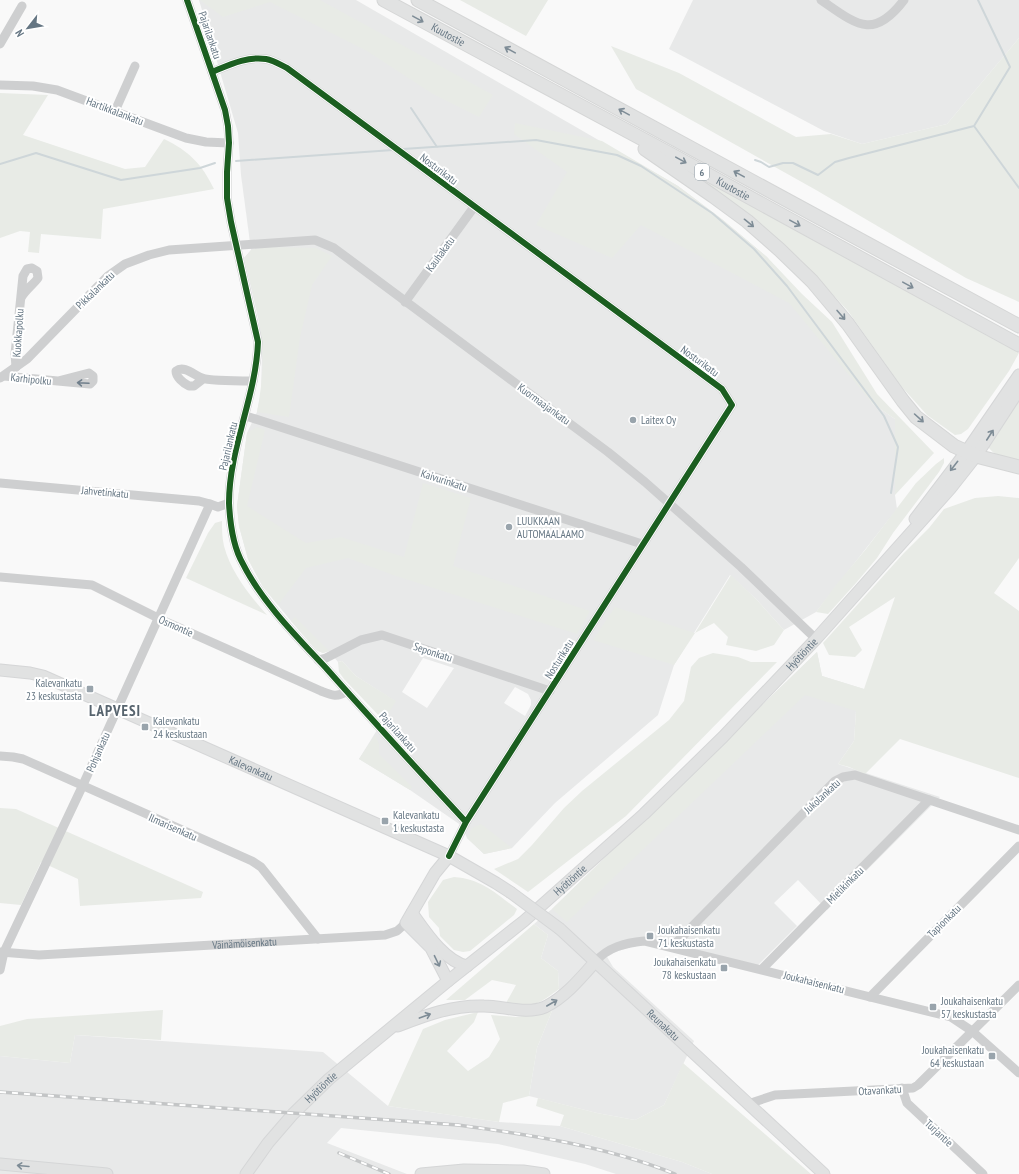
<svg xmlns="http://www.w3.org/2000/svg" width="1019" height="1174" font-family="'PT Sans Narrow',sans-serif">
<style>
.built{fill:#e8e9e9;fill-rule:evenodd}
.green{fill:#e8ebe6}
.lines{fill:none;stroke-linecap:round;stroke-linejoin:round}
.stream{stroke:#ced6d9;stroke-width:2}
.major-casing{stroke:#d5d6d7;stroke-width:13}
.highway-casing{stroke:#d5d6d6;stroke-width:15}
.minor{stroke:#cecfd0;stroke-width:9}
.major{stroke:#e1e2e2;stroke-width:11}
.highway{stroke:#e1e2e2;stroke-width:13}
.rail-casing{stroke:#c3c5c6;stroke-width:3.5}
.rail{stroke:#fff;stroke-width:2;stroke-dasharray:6;stroke-linecap:butt}
.major-bridge-casing{stroke:#d5d6d7;stroke-width:13;stroke-linecap:butt}
.major-bridge{stroke:#e1e2e2;stroke-width:11}
.cycleway-casing{stroke:#fff;stroke-width:8}
.cycleway{stroke:#1b5e20;stroke-width:6}
.oneway{stroke:#7e8c96}
.oneway2{stroke:#707f8b}
.poi-dot{fill:#99a4ac;stroke:#fff;stroke-width:1.5}
.labels{text-anchor:middle;dominant-baseline:central;stroke-width:4;stroke-linejoin:round;paint-order:stroke}
.shield{fill:#fff;stroke:#939fa8;stroke-width:1}
.shield-label{font-size:10px;font-weight:bold;fill:#657683}
.street-label{font-size:11px;fill:#657683;stroke:#fff}
.poi-label{font-size:11px;fill:#657683;stroke:#fff;text-anchor:start}
.district-label{font-size:15px;font-weight:bold;letter-spacing:1px;fill:#57646e;stroke:#fff}
</style>
<rect width="100%" height="100%" fill="#f9f9f9"/>
<path class="built" d="M199 0H356L678 186 723 220 767 257 873 404 895 419V495L897 509 816 612 784 630 756 599 730 575 674 665 658 715 555 803 512 848 484 854 467 838 462 826 410 790 359 759 395 701 356 676 342 661 338 662 329 651 323 653 316 650 291 621 263 587 248 559 239 526 237 506 247 433 257 412 261 393 262 353 259 322 244 258 251 250 241 175 238 133ZM423 658 454 668 427 708 402 692ZM515 687 528 694 531 700V705L525 716 504 703Z
M693 0H1019V38L947 124 862 144 824 131 669 49Z
M817 652 822 676 864 689 856 711 854 741 838 764 940 797 827 910 798 880 774 903 797 926 753 970 645 945 631 947 606 955 613 967 694 1041 664 1105 635 1120 597 1113 529 1096 537 1048 552 1011 559 989 558 971 541 958 548 935 534 924 552 909Z
M75 1035 323 1052 388 1106 499 1122 560 1126 682 1162 712 1174H616L585 1164 498 1144 341 1128 327 1143 407 1174H0V1056L70 1063Z"/>
<path class="green" d="M200 0H320L493 95 479 117 433 94 367 51 270 2 223 17Z
M460 0H548L526 36Z
M1019 38V302L966 278 816 190 636 89 611 46 679 73 796 137 831 134 862 144 947 124Z
M0 93 48 95 23 135 125 169 145 167 164 139C189 151 202 164 214 189L103 209 101 239 41 234 39 253 28 252 30 232 20 231 0 238Z
M515 123 602 141 678 186 723 220 767 257 802 294 832 322 877 394 934 453 895 495V419L873 404 789 303 641 225 612 258 536 225 567 172 514 134Z
M700 178 1019 353 1009 371 968 429 961 434 955 435 927 415 901 386 848 311 801 260 761 226Z
M266 247 316 248 332 256 312 285 300 337 289 417 257 412C263 382 265 350 259 320 255 299 249 278 244 258L251 250Z
M1019 401V463C1007 459 994 457 987 445L997 435Z
M257 427 265 430 247 506 306 543 341 537 404 557 423 483 471 498 453 566 590 611 577 634 393 575 348 558 306 568 278 605 263 587 248 559 239 526 237 506 247 433Z
M944 458V463L939 472 893 533 877 558 856 583 828 614 816 612 836 585 866 549 916 483 936 464Z
M998 496 1019 498V558L994 593 1019 611V778L900 739 865 774 849 767 838 764 854 741 856 711 805 695 567 922 552 909 817 652 822 676 864 689 895 597 849 627 862 650 855 657 829 655 823 643 903 554 929 528 944 509 975 498Z
M222 521C222 529 222 538 224 546 231 572 249 595 267 615L186 578 208 533 215 523Z
M731 575 756 599 784 630 774 645 756 651 726 645 728 637 714 623 695 633 674 665 593 640 615 607 695 633Z
M295 617 329 651 323 653 316 650 291 621Z
M713 653 738 657 751 662H777L626 816 528 892 494 869 518 859 532 845 564 808 582 791 669 720 684 701 691 667 699 658Z
M342 661 356 676 396 701 384 721 344 679 339 672 338 662Z
M375 735 379 744V754L412 787 410 790 359 759Z
M0 808 16 809 203 892 201 898 80 906 78 879 41 862 21 905 0 903Z
M481 824 512 848 484 854 467 838 472 828Z
M454 877C482 879 495 893 517 909L514 915 470 951 463 952 454 950 440 936 439 928 429 917 428 902 443 880Z
M534 924 548 935 541 958 558 971 559 989C536 1006 534 1007 506 1003L516 985 492 980 465 1000H446Z
M163 1010 161 1040 75 1035 70 1063 0 1056V1026L27 1019Z
M552 1011 537 1048 529 1096 503 1103 499 1122 388 1106 423 1029 445 1020 478 1012 474 1022 447 1051 468 1071 489 1057 500 1039 491 1015 516 1017Z
M683 1063 811 1174H712L682 1162 560 1126 564 1115 536 1106 538 1098 597 1113 635 1120 664 1105Z"/>
<g class="lines">
<path class="stream" d="M411 108 437 147
M974 126 1019 188
M403 149 536 140 617 155 641 166 712 213 754 249 787 286 884 416 898 447 891 493
M755 160 761 162 769 167 783 163H793L818 175 835 162 849 158 974 126 1010 67 978 0
M236 161 393 150
M0 164 36 153 121 180 200 168 215 163"/>
<defs>
<g id="major">
<path d="M915 519 966 452 1019 375"/>
<path id="s2" d="M0 670 30 673 43 676 449 856 496 883 510 892"/>
<path d="M412 913C425 931 444 961 467 966"/>
<path id="s3" d="M560 929 824 1174"/>
<path d="M448 981 431 948 406 923 435 873 449 856"/>
<path d="M398 1026C426 1015 453 1005 484 1006 504 1006 526 1015 545 1007 565 997 580 979 595 962"/>
<path d="M0 1164 107 1174"/>
<path id="s4" d="M246 1174 268 1143 293 1114 329 1079 448 981 524 921 644 814 723 737 816 639 950 489 976 456 1019 390"/>
<path d="M421 1174 464 1170 523 1171 544 1174"/>
</g>
<g id="highway">
<path id="s5" d="M384 0 674 156 1019 345"/>
<path d="M418 0 1019 326"/>
<path d="M645 149 713 196 747 221 780 250 812 281 848 324 903 401 916 417 954 446 976 456 1019 467"/>
</g>
</defs>
<use href="#major" class="major-casing"/>
<use href="#highway" class="highway-casing"/>
<g class="minor">
<path d="M187 0 225 110 228 126 229 143 227 172V198L231 222 258 342C256 397 229 448 229 503 230 523 233 547 243 564 262 602 297 637 326 668 372 720 419 771 466 822"/>
<path d="M821 0C856 24 873 41 904 0"/>
<path d="M0 44 22 6"/>
<path d="M212 72C229 65 247 56 266 59 273 60 281 65 287 68L722 389 732 405 466 822 449 856"/>
<path d="M0 85 33 86 57 90 186 138 206 142 229 143"/>
<path d="M115 111 135 66"/>
<path d="M405 302 474 207"/>
<path d="M16 367 15 354 23 276 27 269 32 268 37 271 38 278C33 285 25 290 21 298"/>
<path d="M4 376 90 384 93 381V376L89 373 58 381"/>
<path d="M0 378 27 359 108 276 125 264 149 255 169 250 315 240 334 248 608 452 645 482 741 567 816 639"/>
<path d="M203 379 194 386H189C183 383 176 377 176 371 184 365 194 375 202 378 210 381 242 381 253 381"/>
<path d="M246 416 642 544"/>
<path d="M0 483 199 501 210 504"/>
<path d="M0 577 92 585 162 620 321 691C331 695 337 698 347 691"/>
<path d="M318 660 326 658 361 640 382 635 550 691"/>
<path d="M0 756 13 757 23 759 252 861 261 867 318 939"/>
<path d="M672 947 835 781 843 777 855 775 1019 830"/>
<path id="s1" d="M0 952 39 955 385 935 397 931 406 923"/>
<path d="M595 962C608 947 625 943 644 941L951 1017 972 1031 1019 1073"/>
<path d="M762 969 929 800"/>
<path d="M0 970 4 952 82 787 210 504 218 507 229 503"/>
<path d="M870 997 1019 846"/>
<path d="M902 1088 907 1103 983 1174"/>
<path d="M750 1106 754 1102 775 1095 913 1088 918 1085 1019 985"/>
</g>
<use href="#major" class="major"/>
<use href="#highway" class="highway"/>
<defs>
<path id="rail" d="M0 1092 458 1125C531 1135 606 1146 675 1174
M339 1153 389 1174"/>
</defs>
<use href="#rail" class="rail-casing"/>
<use href="#rail" class="rail"/>
<defs>
<path id="major-bridge" d="M510 892 560 929"/>
</defs>
<use href="#major-bridge" class="major-bridge-casing"/>
<use href="#major-bridge" class="major-bridge"/>
<defs>
<path id="cycleway" d="M187 0 225 110 228 126 229 143 227 172V198L231 222 258 342C256 397 229 448 229 503 230 523 233 547 243 564 262 602 297 637 326 668 372 720 419 771 466 822
M212 72C229 65 247 56 266 59 273 60 281 65 287 68L722 389 732 405 466 822 449 856"/>
</defs>
<use href="#cycleway" class="cycleway-casing"/>
<use href="#cycleway" class="cycleway"/>
</g>
<defs><path id="oneway-shaft" d="M-6 0H5M1.5-3L5.5 0L1.5 3" fill="none" stroke-width="1.6" stroke-linecap="round" stroke-linejoin="round"/></defs>
<g class="oneway">
<use href="#oneway-shaft" transform="translate(418 19) rotate(29)"/>
<use href="#oneway-shaft" transform="translate(510 50) rotate(-151)"/>
<use href="#oneway-shaft" transform="translate(624 112) rotate(-151)"/>
<use href="#oneway-shaft" transform="translate(681 160) rotate(29)"/>
<use href="#oneway-shaft" transform="translate(739 174) rotate(-151)"/>
<use href="#oneway-shaft" transform="translate(749 223) rotate(39)"/>
<use href="#oneway-shaft" transform="translate(795 223) rotate(29)"/>
<use href="#oneway-shaft" transform="translate(908 285) rotate(29)"/>
<use href="#oneway-shaft" transform="translate(841 315) rotate(49)"/>
<use href="#oneway-shaft" transform="translate(919 418) rotate(42)"/>
<use href="#oneway-shaft" transform="translate(990 435) rotate(-57)"/>
<use href="#oneway-shaft" transform="translate(954 466) rotate(128)"/>
<use href="#oneway-shaft" transform="translate(437 961) rotate(64)"/>
<use href="#oneway-shaft" transform="translate(552 1003) rotate(-30)"/>
<use href="#oneway-shaft" transform="translate(425 1016) rotate(-20)"/>
<use href="#oneway-shaft" transform="translate(23 1166) rotate(-175)"/>
</g>
<use class="oneway2" href="#oneway-shaft" transform="translate(83 383) rotate(-177)"/>
<g class="poi-dot">
<circle cx="633" cy="420" r="4"/>
<circle cx="509" cy="527" r="4"/>
<rect x="86" y="685" width="8" height="8" rx="2"/>
<rect x="141" y="723" width="8" height="8" rx="2"/>
<rect x="381" y="817" width="8" height="8" rx="2"/>
<rect x="646" y="932" width="8" height="8" rx="2"/>
<rect x="720" y="964" width="8" height="8" rx="2"/>
<rect x="929" y="1003" width="8" height="8" rx="2"/>
<rect x="988" y="1052" width="8" height="8" rx="2"/>
</g>
<g class="labels">
<rect class="shield" x="695" y="164" width="14" height="16" rx="3"/>
<g class="shield-label">
<text x="702" y="172">6</text>
</g>
<g class="street-label">
<text transform="translate(210 35) rotate(71)">Pajarilankatu</text>
<text stroke="none"><textPath href="#s5" startOffset="73">Kuutostie</textPath></text>
<text transform="translate(115 111) rotate(21)">Hartikkalankatu</text>
<text transform="translate(439 169) rotate(37)">Nosturikatu</text>
<text stroke="none"><textPath href="#s5" startOffset="397">Kuutostie</textPath></text>
<text transform="translate(440 254) rotate(-54)">Kauhakatu</text>
<text transform="translate(95 290) rotate(-44)">Pikkalankatu</text>
<text transform="translate(18 333) rotate(-86)">Kuokkapolku</text>
<text transform="translate(700 361) rotate(36)">Nosturikatu</text>
<text transform="translate(31 379) rotate(6)">Karhipolku</text>
<text transform="translate(544 404) rotate(36)">Kuormaajankatu</text>
<text transform="translate(228 446) rotate(-77)">Pajarilankatu</text>
<text transform="translate(444 480) rotate(18)">Kaivurinkatu</text>
<text transform="translate(105 492) rotate(5)">Jahvetinkatu</text>
<text transform="translate(176 626) rotate(24)">Osmontie</text>
<text transform="translate(433 652) rotate(18)">Seponkatu</text>
<text stroke="none"><textPath href="#s4" startOffset="763">Hyötiöntie</textPath></text>
<text transform="translate(559 659) rotate(-58)">Nosturikatu</text>
<text transform="translate(398 732) rotate(48)">Pajarilankatu</text>
<text transform="translate(98 752) rotate(-66)">Pohjankatu</text>
<text stroke="none"><textPath href="#s2" startOffset="271">Kalevankatu</textPath></text>
<text transform="translate(822 796) rotate(-43)">Jukolankatu</text>
<text transform="translate(173 827) rotate(24)">Ilmarisenkatu</text>
<text stroke="none"><textPath href="#s4" startOffset="439">Hyötiöntie</textPath></text>
<text transform="translate(845 885) rotate(-45)">Mielikinkatu</text>
<text transform="translate(944 921) rotate(-45)">Tapionkatu</text>
<text stroke="none"><textPath href="#s1" startOffset="245">Väinämöisenkatu</textPath></text>
<text transform="translate(814 982) rotate(14)">Joukahaisenkatu</text>
<text stroke="none"><textPath href="#s3" startOffset="141">Reunakatu</textPath></text>
<text stroke="none"><textPath href="#s4" startOffset="115">Hyötiöntie</textPath></text>
<text transform="translate(880 1090) rotate(-3)">Otavankatu</text>
<text transform="translate(939 1133) rotate(43)">Turjantie</text>
</g>
<g class="poi-label">
<text x="641" y="420">Laitex Oy</text>
<text x="517" y="521">LUUKKAAN<tspan x="517" dy="13">AUTOMAALAAMO</tspan></text>
<text x="82" y="683" text-anchor="end">Kalevankatu<tspan x="82" dy="13">23 keskustasta</tspan></text>
<text x="153" y="721">Kalevankatu<tspan x="153" dy="13">24 keskustaan</tspan></text>
<text x="393" y="815">Kalevankatu<tspan x="393" dy="13">1 keskustasta</tspan></text>
<text x="658" y="930">Joukahaisenkatu<tspan x="658" dy="13">71 keskustasta</tspan></text>
<text x="716" y="962" text-anchor="end">Joukahaisenkatu<tspan x="716" dy="13">78 keskustaan</tspan></text>
<text x="941" y="1001">Joukahaisenkatu<tspan x="941" dy="13">57 keskustasta</tspan></text>
<text x="984" y="1050" text-anchor="end">Joukahaisenkatu<tspan x="984" dy="13">64 keskustaan</tspan></text>
</g>
<g class="district-label">
<text x="115" y="710">LAPVESI</text>
</g>
</g>
<g transform="translate(28 28) rotate(239)" stroke="#ffffff" stroke-width="3" paint-order="stroke">
<path d="M0-3L7 15L0 10L-7 15Z" fill="#657683"/>
<text y="-6" font-size="11" font-weight="bold" text-anchor="middle" fill="#657683">N</text>
</g>
</svg>
